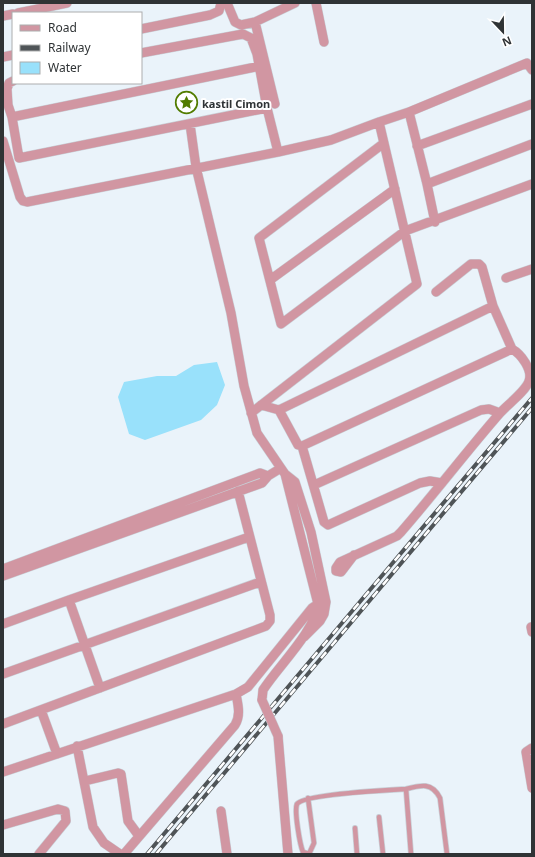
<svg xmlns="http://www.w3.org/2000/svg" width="535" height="857" font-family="'Noto Sans',sans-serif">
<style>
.water{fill:#99e1fb}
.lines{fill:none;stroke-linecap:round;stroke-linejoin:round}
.service-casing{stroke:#c8d0d7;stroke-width:6}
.minor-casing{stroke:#c8d0d7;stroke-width:10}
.service{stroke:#d196a2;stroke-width:4.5}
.minor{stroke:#d196a2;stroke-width:9}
.rail-casing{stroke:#4f5457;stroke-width:4}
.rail{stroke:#fff;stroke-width:2.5;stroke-dasharray:8;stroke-linecap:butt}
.minor-bridge-casing{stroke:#c8d0d7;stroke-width:10;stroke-linecap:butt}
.minor-bridge{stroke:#d196a2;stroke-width:9}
.labels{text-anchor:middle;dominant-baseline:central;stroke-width:4;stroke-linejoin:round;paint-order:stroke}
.poi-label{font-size:11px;font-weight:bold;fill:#2f3335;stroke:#fff;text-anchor:start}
</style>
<rect width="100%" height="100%" fill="#eaf3fa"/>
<path class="water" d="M217 362 225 385 217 405 201 420 145 440 129 434 118 397 124 382 157 376H176L194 365Z"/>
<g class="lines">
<defs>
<path id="service" d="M406 789 411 854
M308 798 314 843 309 854 303 852C300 845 294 811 297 804 304 794 389 790 406 789 421 785 432 782 440 798L447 854
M379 817 383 854
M355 828 357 854"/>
<path id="minor" d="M227 3 235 22 241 25 255 22 295 3
M316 3 324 42
M18 13 67 3
M3 16 13 14
M255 22 275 104
M141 29 210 15 219 11 221 3
M3 57 13 55
M13 81 9 83 7 89 8 105 12 117 19 158 267 108
M409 112 427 184 435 222
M12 117 260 66
M379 122 409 112 527 63 532 70
M190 124 196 167 231 313 244 386 257 433 285 474 295 482 311 532 326 602 324 614 320 621 304 637
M3 141 20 197 23 201 27 202 278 152 267 108 257 54 251 38 243 34 141 53
M384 143 259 238 281 324 405 231 532 184
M417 146 532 104
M427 184 532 144
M506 278 532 269
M270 280 395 189
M436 292 471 264H479L482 267 493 306 512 349
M261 405 279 410 493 306
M279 410 298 445 302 446
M251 413 417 284 379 122 331 140 278 152
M314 485 481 410 489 409 500 413
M354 555 341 572 336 571V568L340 562 397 536 401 532C435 493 466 452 500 413 507 405 526 391 529 381 533 370 521 354 512 349L302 446 324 522 328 525 420 483 430 481 442 483
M3 569 260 473 268 476
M3 576 262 483 268 476 281 468
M69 600 249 537
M3 624 69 600 100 688
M531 627 532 632
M3 674 260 582
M262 700 263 690C279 665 314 633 318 604L285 474
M41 710 57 754
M3 724 266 626 270 621V615L238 491
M278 736 288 854
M77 746 93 827 104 843 120 854
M3 772 236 694 248 687 312 608 318 604 326 602
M85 781 118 773 121 774 128 821 139 836
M532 788 526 752 532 748
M221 811 227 854
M3 825 58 809 65 811 66 821 39 854
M124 854 235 725C241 715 238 705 236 694"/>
</defs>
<use href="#service" class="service-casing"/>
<use href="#minor" class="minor-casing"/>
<use href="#service" class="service"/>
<use href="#minor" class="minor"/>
<defs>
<path id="rail" d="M147 854 532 398
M156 854 532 408"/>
</defs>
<use href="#rail" class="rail-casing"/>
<use href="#rail" class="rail"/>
<defs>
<path id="minor-bridge" d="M262 700 278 736"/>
</defs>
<use href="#minor-bridge" class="minor-bridge-casing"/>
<use href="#minor-bridge" class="minor-bridge"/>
</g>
<defs>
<symbol id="sight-ring" viewBox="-11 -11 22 22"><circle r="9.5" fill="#fff" stroke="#527c00" stroke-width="1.5"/><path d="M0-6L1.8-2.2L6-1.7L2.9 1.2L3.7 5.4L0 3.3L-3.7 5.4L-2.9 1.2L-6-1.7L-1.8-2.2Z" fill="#527c00"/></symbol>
</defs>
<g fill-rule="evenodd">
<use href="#sight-ring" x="174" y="90" width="25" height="25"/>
</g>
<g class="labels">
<g class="poi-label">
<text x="202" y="103">kastil Cimon</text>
</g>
</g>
<rect width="535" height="857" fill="none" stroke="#2f3335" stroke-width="8"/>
<rect x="12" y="12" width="130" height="72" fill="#ffffff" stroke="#acadae"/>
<rect x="20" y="25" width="20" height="6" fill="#d196a2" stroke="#acadae"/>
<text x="48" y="32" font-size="12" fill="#2f3335">Road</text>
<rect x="20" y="45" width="20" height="6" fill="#4f5457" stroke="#acadae"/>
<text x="48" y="52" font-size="12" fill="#2f3335">Railway</text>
<rect x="20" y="62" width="20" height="12" fill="#99e1fb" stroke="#acadae"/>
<text x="48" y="72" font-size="12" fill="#2f3335">Water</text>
<g transform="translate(503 32) rotate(158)" stroke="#ffffff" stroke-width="3" paint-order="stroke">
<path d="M0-3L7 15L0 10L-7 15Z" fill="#2f3335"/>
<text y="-6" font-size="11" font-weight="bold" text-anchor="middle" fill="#2f3335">N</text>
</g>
</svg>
